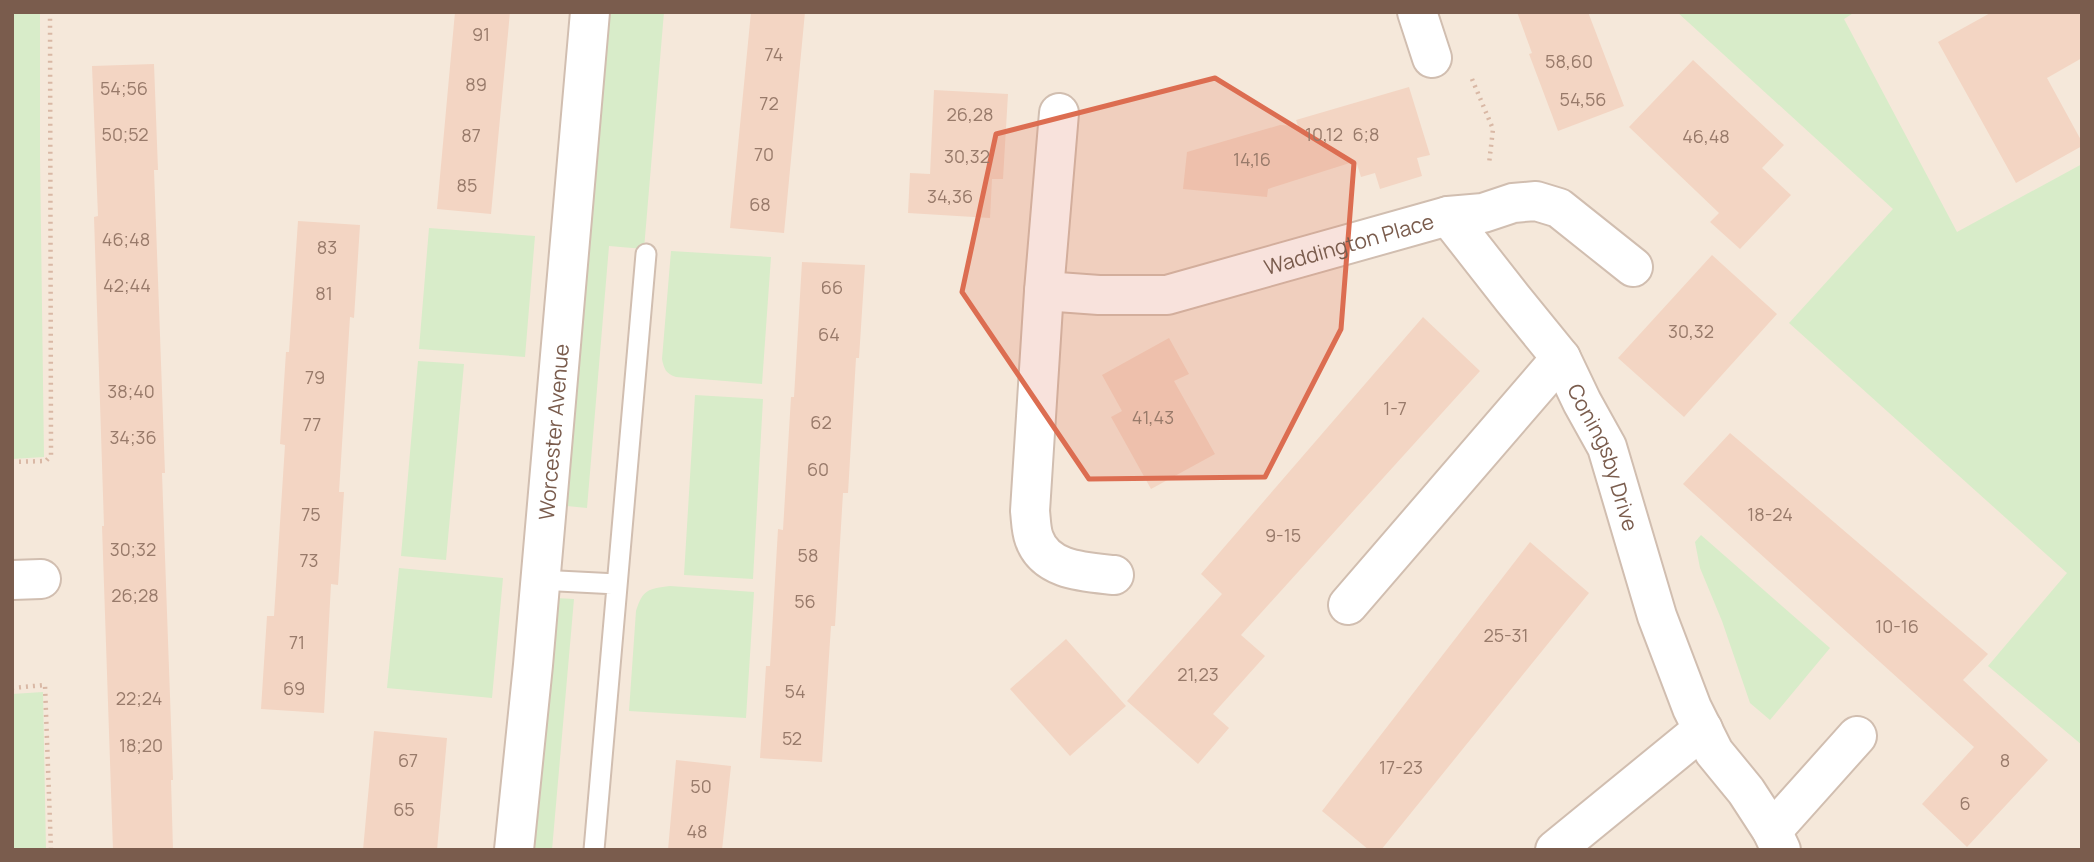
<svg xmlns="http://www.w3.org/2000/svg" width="2094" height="862" font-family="Manrope,sans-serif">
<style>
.residential{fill:#f5e8da}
.green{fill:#d8ecc9}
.building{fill:#f3d5c3}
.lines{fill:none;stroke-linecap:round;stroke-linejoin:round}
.service-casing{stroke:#d1beb0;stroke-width:23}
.minor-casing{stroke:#d1beb0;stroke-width:42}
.path{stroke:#d9b8a5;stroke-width:4.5;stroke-dasharray:2 5;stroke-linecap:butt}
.service{stroke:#fff;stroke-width:19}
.minor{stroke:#fff;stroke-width:38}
.marked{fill:#dc6d51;fill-opacity:0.2;stroke:#dc6d51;stroke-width:5;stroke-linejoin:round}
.labels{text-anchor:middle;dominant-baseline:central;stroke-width:5;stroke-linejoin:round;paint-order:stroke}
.number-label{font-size:18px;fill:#987a6a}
.street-label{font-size:21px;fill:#7a5c4d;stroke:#fffaf3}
</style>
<rect width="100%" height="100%" fill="#fdf6ec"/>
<path class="residential" d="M12 12H2082V850H12Z"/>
<path class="green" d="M12 12H40V157L44 457 12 459Z
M608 12H664L644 249 609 246 587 508 567 506Z
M1677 12H1855L1844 19 1957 232 2082 164V745L1988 666 2067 573 1789 323 1893 209Z
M429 228 535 236 525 357 419 349Z
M671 251 771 257 762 384 676 377C666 374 664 369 662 359Z
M418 361 464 364 446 560 401 556Z
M695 395 763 399 753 579 684 575Z
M1701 535 1830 648 1770 720 1750 703 1722 621 1700 568 1695 542Z
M399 568 503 578 492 698 387 688Z
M670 586 754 592 746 718 629 711 636 611C643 589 648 589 670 586Z
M556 598 574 599 552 850H534Z
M43 692 46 850H12V694Z"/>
<path class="building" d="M455 12H510L491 214 437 209Z
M751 12H805L784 233 730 228Z
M1517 12H1588L1624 106 1558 131 1529 54 1532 53Z
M1992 12H2082V58L2047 78 2082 142V146L2016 183 1938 42Z
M1693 60 1784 145 1762 168 1791 195 1740 249 1710 222 1719 213 1629 127Z
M154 64 158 170H154L165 473H162L173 780H171L173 850H113L102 526H104L94 217 98 216 92 66Z
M1409 87 1430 155 1417 158 1422 176 1380 189 1375 173 1361 177 1356 161 1268 189 1267 197 1183 189 1187 152 1280 125 1298 126 1296 120Z
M934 90 1008 94 1003 179H992L990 218 908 213 910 173 930 174Z
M298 221 360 225 354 318 350 317 339 492H344L338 585 331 584 324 713 261 709 267 616H274L285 445 280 444 286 352H289Z
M1712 255 1777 314 1684 417 1618 358Z
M802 262 865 265 859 358H856L848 493H843L835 626H831L822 762 760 758 766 666H770L778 529 783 530 791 397H794Z
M1423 317 1480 371 1241 635 1265 656 1213 714 1229 728 1198 764 1127 701 1222 594 1201 574Z
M1169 338 1189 374 1174 381 1215 454 1151 489 1111 417 1122 411 1102 375Z
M1730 433 1988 654 1963 680 2048 760 1967 847 1922 804 1974 747 1683 484Z
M1530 542 1589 593 1381 850H1369L1322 811Z
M1066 639 1126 706 1070 756 1010 689Z
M374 731 447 738 437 850H363Z
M676 760 731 766 722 850H668Z"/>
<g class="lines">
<defs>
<path id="service" d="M539 580 617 584
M594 850 646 254"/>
<g id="minor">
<path d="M1417 12 1432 58"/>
<path d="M1059 113 1044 291 1030 511C1031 519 1031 530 1034 538 1045 571 1085 572 1114 575"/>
<path id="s1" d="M1448 216 1513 299 1561 358 1582 402 1607 447 1657 616 1692 708 1714 752 1746 791 1772 831 1781 850"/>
<path id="s2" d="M1044 291 1099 295H1167L1448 216 1483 213 1513 203 1536 201 1559 208 1633 267"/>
<path d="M12 580 41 579"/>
<path d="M1348 605 1561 358"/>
<path d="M1772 831 1857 736"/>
<path id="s3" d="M514 850 533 665 590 12"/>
<path d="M1555 850 1703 729"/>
</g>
</defs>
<use href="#service" class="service-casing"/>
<use href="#minor" class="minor-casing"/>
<path class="path" d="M1472 79 1493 129 1489 164
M12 462 46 461 51 455 50 12
M12 688 45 685 51 850"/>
<use href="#service" class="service"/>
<use href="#minor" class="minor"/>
</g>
<path class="marked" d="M1215 78 1354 163 1341 329 1265 477 1089 479 962 292 996 134Z"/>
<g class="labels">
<g class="number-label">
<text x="481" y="34">91</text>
<text x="774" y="54">74</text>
<text x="1569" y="61">58,60</text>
<text x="476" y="84">89</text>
<text x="124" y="88">54;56</text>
<text x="1583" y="99">54,56</text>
<text x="769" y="103">72</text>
<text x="970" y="114">26,28</text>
<text x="125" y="134">50;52</text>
<text x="1324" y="134">10,12</text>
<text x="1366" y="134">6;8</text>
<text x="471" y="135">87</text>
<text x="1706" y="136">46,48</text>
<text x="764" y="154">70</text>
<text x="967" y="156">30,32</text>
<text x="1252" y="159">14,16</text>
<text x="467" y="185">85</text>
<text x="950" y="196">34,36</text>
<text x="760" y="204">68</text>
<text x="126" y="239">46;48</text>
<text x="327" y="247">83</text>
<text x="127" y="285">42;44</text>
<text x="832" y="287">66</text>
<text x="324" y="293">81</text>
<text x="1691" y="331">30,32</text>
<text x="829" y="334">64</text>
<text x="315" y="377">79</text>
<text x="131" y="391">38;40</text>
<text x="1395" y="408">1-7</text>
<text x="1153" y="417">41,43</text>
<text x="821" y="422">62</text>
<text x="312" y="424">77</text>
<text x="133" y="437">34;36</text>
<text x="818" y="469">60</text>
<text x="311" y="514">75</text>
<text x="1770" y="514">18-24</text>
<text x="1283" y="535">9-15</text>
<text x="133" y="549">30;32</text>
<text x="808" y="555">58</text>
<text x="309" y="560">73</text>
<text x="135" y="595">26;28</text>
<text x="805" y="601">56</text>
<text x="1897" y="626">10-16</text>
<text x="1506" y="635">25-31</text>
<text x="297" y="642">71</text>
<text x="1198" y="674">21,23</text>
<text x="294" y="688">69</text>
<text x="795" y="691">54</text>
<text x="139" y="698">22;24</text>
<text x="792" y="738">52</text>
<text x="141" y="745">18;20</text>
<text x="408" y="760">67</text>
<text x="2005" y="760">8</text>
<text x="1401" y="767">17-23</text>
<text x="701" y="786">50</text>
<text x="1965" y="803">6</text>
<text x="404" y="809">65</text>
<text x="697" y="831">48</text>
</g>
<g class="street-label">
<text stroke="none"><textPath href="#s2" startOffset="312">Waddington Place</textPath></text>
<text stroke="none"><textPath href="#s3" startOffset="420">Worcester Avenue</textPath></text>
<text stroke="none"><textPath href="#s1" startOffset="290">Coningsby Drive</textPath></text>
</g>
</g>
<rect width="2094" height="862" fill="none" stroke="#7a5c4d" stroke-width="28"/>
</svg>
